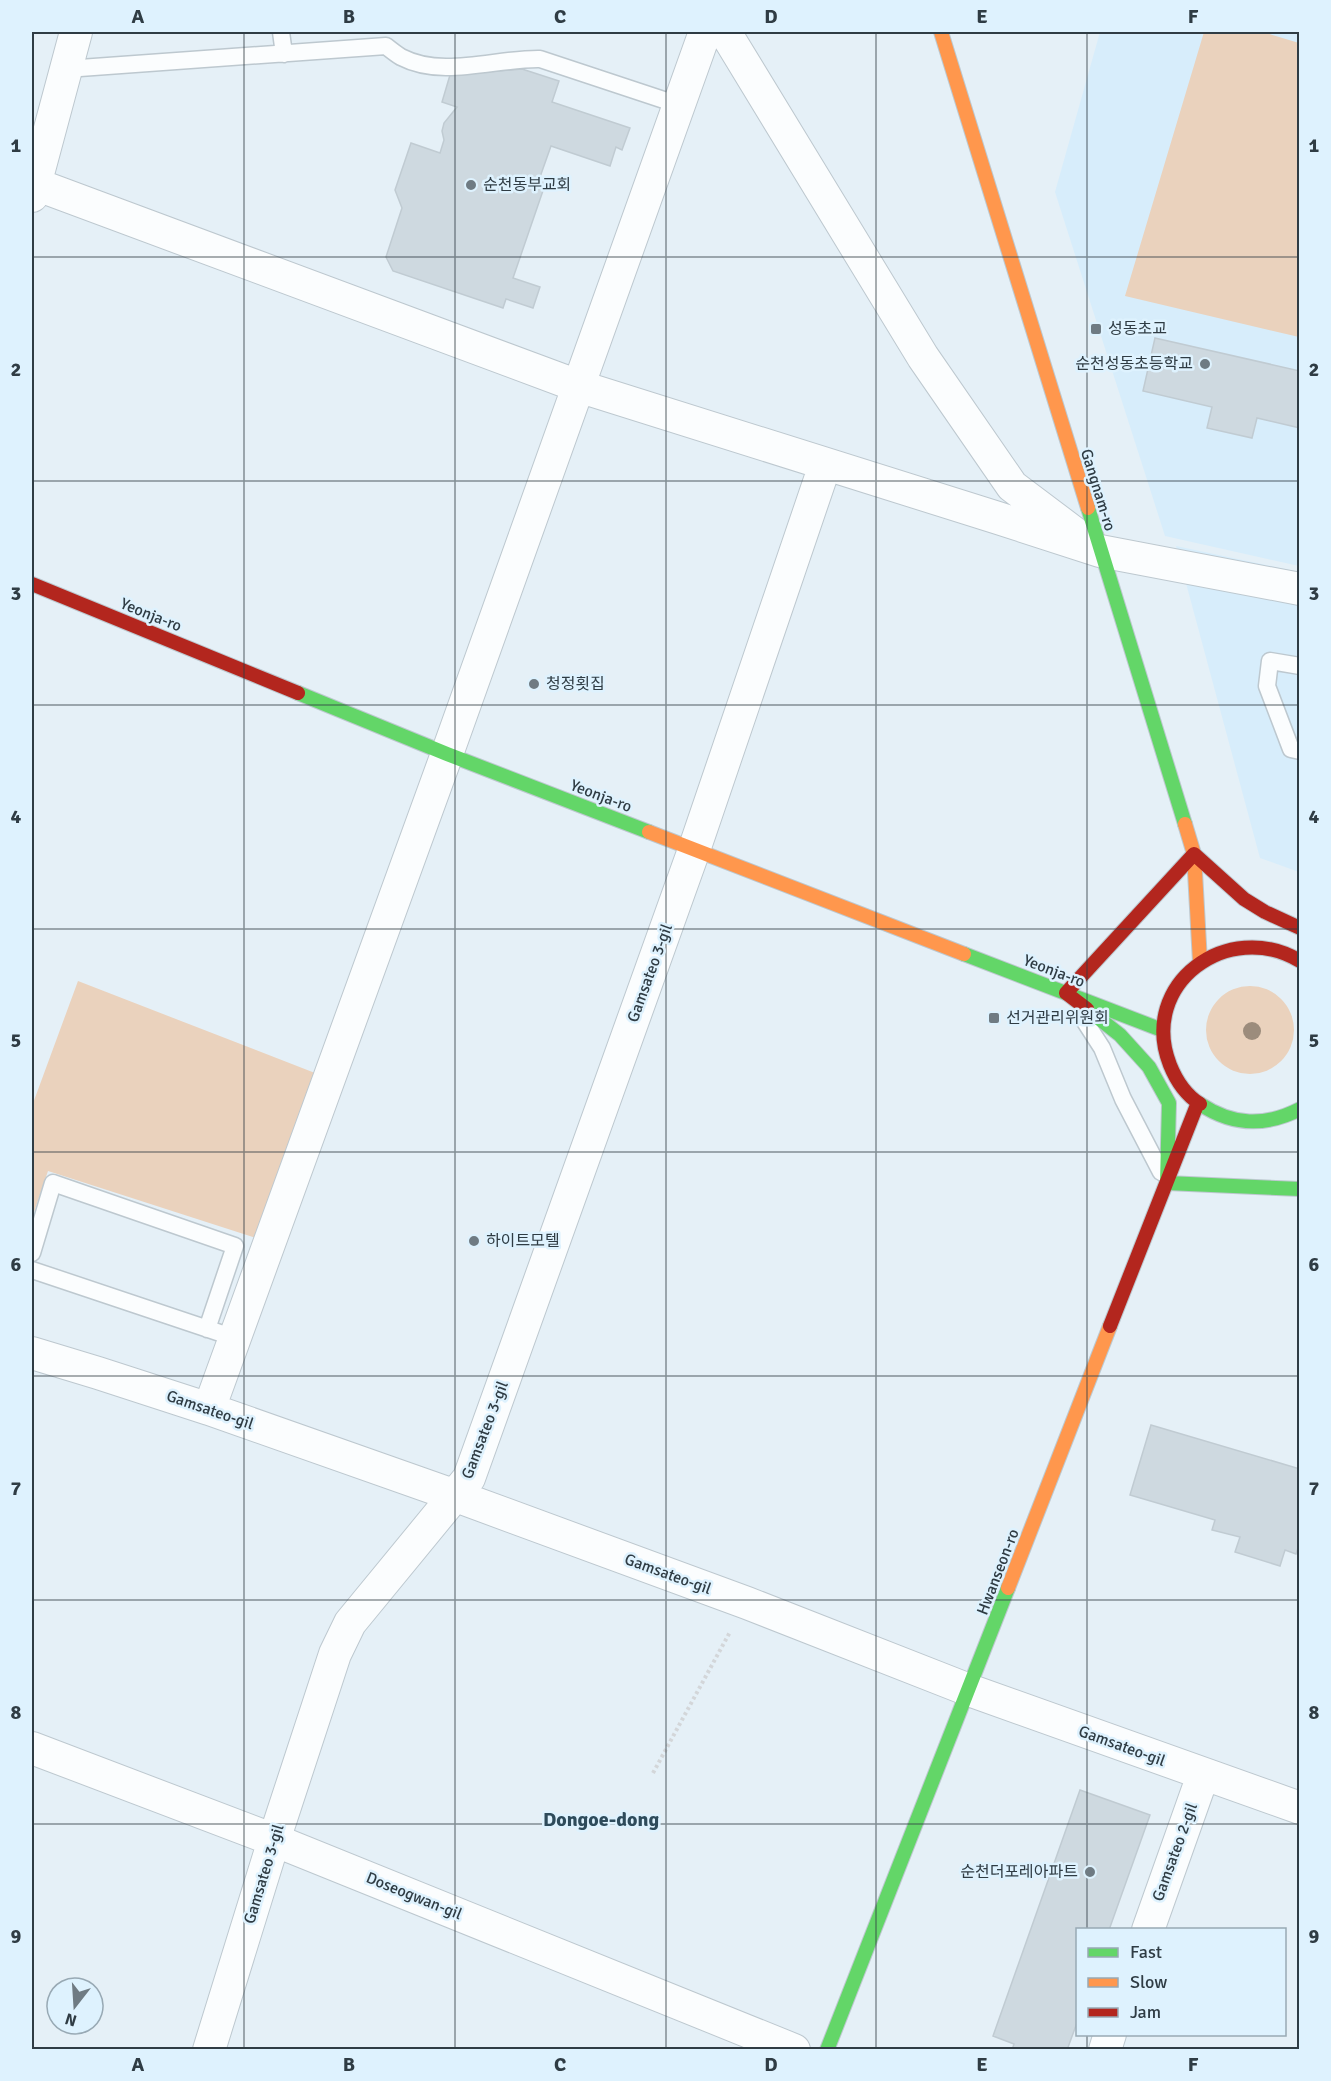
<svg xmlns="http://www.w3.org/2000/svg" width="1331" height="2081" font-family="Signika,'Noto Sans KR',sans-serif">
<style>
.built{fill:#d7edfb}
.green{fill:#ead2bd}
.building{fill:#ced9e0;stroke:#c0cbd2;stroke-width:1.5}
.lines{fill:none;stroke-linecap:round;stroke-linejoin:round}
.lane-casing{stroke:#bdc8cf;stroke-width:19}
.street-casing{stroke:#bdc8cf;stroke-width:34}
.fast-casing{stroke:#bdc8cf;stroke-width:16}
.slow-casing{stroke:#bdc8cf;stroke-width:16}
.jam-casing{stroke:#bdc8cf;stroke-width:16}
.path{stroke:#d3d6d9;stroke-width:4;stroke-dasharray:3 3;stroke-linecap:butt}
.lane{stroke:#fbfdfe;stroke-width:16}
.street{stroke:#fbfdfe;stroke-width:32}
.fast{stroke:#63d668;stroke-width:14}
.slow{stroke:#ff974d;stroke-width:14}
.jam{stroke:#b3261e;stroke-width:14}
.tree{fill:#9c8c7c}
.grid{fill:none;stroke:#2f3c44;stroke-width:1.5;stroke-opacity:0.55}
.poi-dot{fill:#6f7b83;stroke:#def2fe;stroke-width:2}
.labels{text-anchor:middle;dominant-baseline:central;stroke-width:5;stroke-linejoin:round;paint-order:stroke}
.poi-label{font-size:16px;fill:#2f3c44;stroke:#def2fe;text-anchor:start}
.street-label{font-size:16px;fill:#2f3c44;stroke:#def2fe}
.quarter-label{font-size:20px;font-weight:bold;fill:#2e4b5b;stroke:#def2fe}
.neatline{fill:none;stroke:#2f3c44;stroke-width:2}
.grid-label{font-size:20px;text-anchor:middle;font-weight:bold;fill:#2f3c44}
</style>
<rect width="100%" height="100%" fill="#e5f0f7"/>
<path class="built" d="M1100 32H1299V566L1165 536 1055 192Z
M1176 546 1299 572V872L1260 858Z"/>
<path class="green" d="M1204 32H1263L1299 43V337L1125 296Z
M78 981 315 1073 259 1239 48 1171 32 1218V1106Z
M1206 1030a44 44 0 1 1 88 0a44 44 0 1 1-88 0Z"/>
<path class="building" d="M522 69 559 81 552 102 630 128 622 150 616 147 610 166 551 146 540 177 547 179 513 278 540 287 533 308 506 299 503 308 393 271 386 257 402 208 395 190 411 143 440 153 444 140 442 131 444 123 457 107 442 102 450 75Z
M1155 338 1300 371V428L1257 418 1252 438 1207 428 1212 407 1143 391Z
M1151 1425 1300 1469V1514L1298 1521H1300V1542L1296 1554 1285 1550 1280 1566 1235 1552 1240 1537 1212 1530 1215 1520 1130 1495Z
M1080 1790 1150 1815 1109 1930H1078V2020L1067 2050H1012L1014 2044 993 2036Z"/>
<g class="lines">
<defs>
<path id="lane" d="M281 32 284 54
M66 69 386 46C391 50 396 54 401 57 443 79 496 58 540 59L679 105
M1300 666 1270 661 1267 686 1291 749 1300 751
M1082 1017 1102 1048 1123 1099 1161 1172
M32 1253 53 1183 235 1246 207 1329
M32 1270 235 1338"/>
<path id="street" d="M725 32 923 357 1012 486 1077 535
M35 184 578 386 998 518 1100 551 1300 589
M32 196 76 32
M32 1353 98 1373 209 1409 456 1496 747 1603 969 1690 1300 1808
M209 1409 447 754 705 32
M32 1748 274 1840 794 2050
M1148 1930 1203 1775
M209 2050 274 1840 335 1654 350 1623 469 1478 694 850 825 465
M1105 2050 1110 2034"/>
<path id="fast" d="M1088 508 1185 824
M298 693 447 754 649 832
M964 954 1162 1030
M1087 1009 1120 1035 1149 1067 1169 1103 1167 1183 1300 1189
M1200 1104C1233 1126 1265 1127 1300 1109
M827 2050 1008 1588"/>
<path id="slow" d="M941 32 1088 508
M1185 824 1194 854 1200 962
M649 832 964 954
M1008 1588 1110 1326"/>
<path id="jam" d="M32 584 298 693
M1087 1009 1066 993 1194 854 1244 899 1265 912 1300 928
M1200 1104C1186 1095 1176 1080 1170 1065 1138 984 1228 918 1300 961
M1110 1326 1197 1105"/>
</defs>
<use href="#lane" class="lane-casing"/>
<use href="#street" class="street-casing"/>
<use href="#fast" class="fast-casing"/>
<use href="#slow" class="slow-casing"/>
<use href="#jam" class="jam-casing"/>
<path class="path" d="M653 1773 730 1632"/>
<use href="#lane" class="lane"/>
<use href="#street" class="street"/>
<use href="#fast" class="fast"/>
<use href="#slow" class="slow"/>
<use href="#jam" class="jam"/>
</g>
<circle class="tree" cx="1252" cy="1031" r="9"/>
<path class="grid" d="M244 32V2050M455 32V2050M666 32V2050M876 32V2050M1087 32V1930M32 257H1300M32 481H1300M32 705H1300M32 929H1300M32 1152H1300M32 1376H1300M32 1600H1300M32 1824H1300M1087 2034V2050"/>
<g class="poi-dot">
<circle cx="471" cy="185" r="6"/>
<rect x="1090" y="323" width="12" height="12" rx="3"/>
<circle cx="1205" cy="364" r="6"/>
<circle cx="534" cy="684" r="6"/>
<rect x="988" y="1012" width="12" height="12" rx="3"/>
<circle cx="474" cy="1241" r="6"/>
<circle cx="1090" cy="1872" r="6"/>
</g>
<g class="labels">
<g class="poi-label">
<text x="483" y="185">순천동부교회</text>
<text x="1108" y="329">성동초교</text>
<text x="1193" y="364" text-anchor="end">순천성동초등학교</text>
<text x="546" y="684">청정횟집</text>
<text x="1006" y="1018">선거관리위원회</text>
<text x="486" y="1241">하이트모텔</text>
<text x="1078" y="1872" text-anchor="end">순천더포레아파트</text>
</g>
<g class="street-label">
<text transform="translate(1098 490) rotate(73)">Gangnam-ro</text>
<text transform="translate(151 615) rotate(22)">Yeonja-ro</text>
<text transform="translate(601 796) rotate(21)">Yeonja-ro</text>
<text transform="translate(1054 971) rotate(21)">Yeonja-ro</text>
<text transform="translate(650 973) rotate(-70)">Gamsateo 3-gil</text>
<text transform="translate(210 1410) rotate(19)">Gamsateo-gil</text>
<text transform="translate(485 1430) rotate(-69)">Gamsateo 3-gil</text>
<text transform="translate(998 1572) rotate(-69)">Hwanseon-ro</text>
<text transform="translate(668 1574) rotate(20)">Gamsateo-gil</text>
<text transform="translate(1122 1746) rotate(20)">Gamsateo-gil</text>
<text transform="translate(1175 1852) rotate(-70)">Gamsateo 2-gil</text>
<text transform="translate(264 1874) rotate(-73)">Gamsateo 3-gil</text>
<text transform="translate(414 1896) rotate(22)">Doseogwan-gil</text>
</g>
<g class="quarter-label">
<text x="601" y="1819">Dongoe-dong</text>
</g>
</g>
<rect width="1331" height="2081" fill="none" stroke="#def2fe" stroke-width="66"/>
<rect x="1076" y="1928" width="210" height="108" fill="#def2fe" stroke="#98a9b4" stroke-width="1.5"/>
<rect x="1088" y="1948" width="30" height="9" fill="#63d668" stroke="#98a9b4" stroke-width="1.5"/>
<text x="1130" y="1958" font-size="18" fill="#2f3c44">Fast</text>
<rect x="1088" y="1978" width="30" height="9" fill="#ff974d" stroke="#98a9b4" stroke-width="1.5"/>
<text x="1130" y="1988" font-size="18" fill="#2f3c44">Slow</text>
<rect x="1088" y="2008" width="30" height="9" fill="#b3261e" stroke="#98a9b4" stroke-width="1.5"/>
<text x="1130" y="2018" font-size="18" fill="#2f3c44">Jam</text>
<g transform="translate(75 2006) rotate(197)"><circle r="28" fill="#def2fe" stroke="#98a9b4" stroke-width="1.5"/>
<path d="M0-4.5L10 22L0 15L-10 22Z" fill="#6f7b83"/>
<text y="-9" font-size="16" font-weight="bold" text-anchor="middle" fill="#2f3c44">N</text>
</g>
<rect x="33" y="33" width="1265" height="2015" class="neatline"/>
<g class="grid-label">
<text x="138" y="23">A</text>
<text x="349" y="23">B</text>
<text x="560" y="23">C</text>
<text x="771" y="23">D</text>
<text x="982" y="23">E</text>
<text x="1193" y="23">F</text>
<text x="16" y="152">1</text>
<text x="1314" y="152">1</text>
<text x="16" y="376">2</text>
<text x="1314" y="376">2</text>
<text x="16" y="600">3</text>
<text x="1314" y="600">3</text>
<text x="16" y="823">4</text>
<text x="1314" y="823">4</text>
<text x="16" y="1047">5</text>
<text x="1314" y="1047">5</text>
<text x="16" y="1271">6</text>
<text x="1314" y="1271">6</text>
<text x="16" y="1495">7</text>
<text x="1314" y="1495">7</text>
<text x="16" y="1719">8</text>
<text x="1314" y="1719">8</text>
<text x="16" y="1943">9</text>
<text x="1314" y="1943">9</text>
<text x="138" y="2071">A</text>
<text x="349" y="2071">B</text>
<text x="560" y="2071">C</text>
<text x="771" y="2071">D</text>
<text x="982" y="2071">E</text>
<text x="1193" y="2071">F</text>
</g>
</svg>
